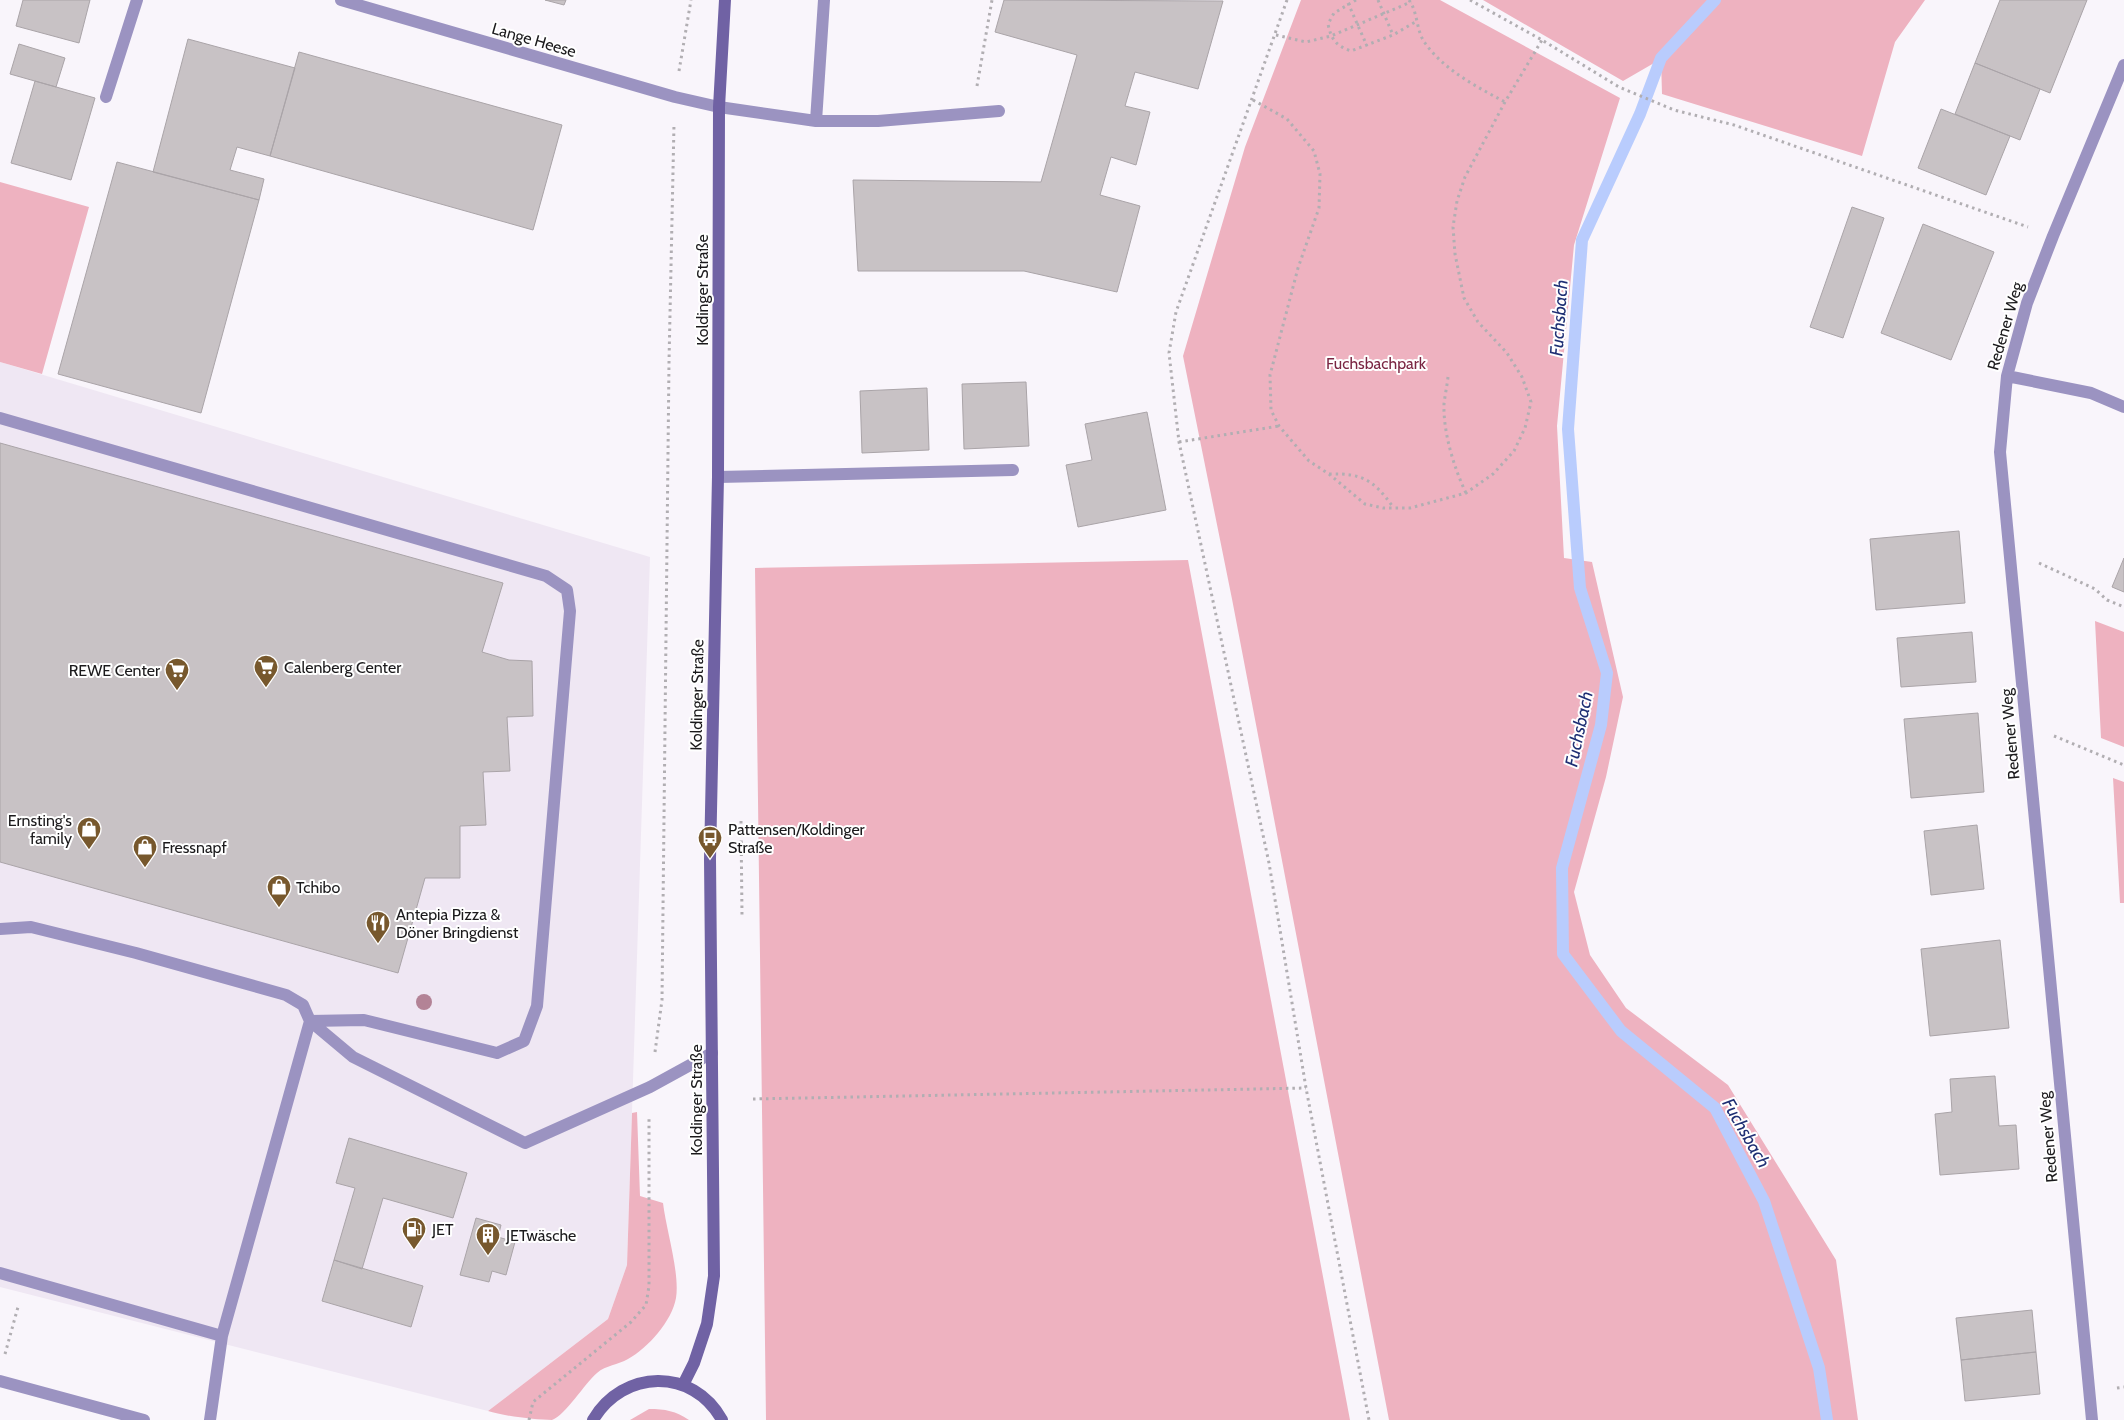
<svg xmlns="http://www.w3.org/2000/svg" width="2124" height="1420" font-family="Cabin,sans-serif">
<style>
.built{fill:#efe7f3}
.green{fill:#eeb2c0}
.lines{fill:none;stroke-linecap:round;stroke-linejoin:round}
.stream{stroke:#b9ccfd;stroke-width:12}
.building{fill:#c8c2c5;stroke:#aaa4a8}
.path{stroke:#b1aeb2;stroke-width:3;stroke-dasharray:2.5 4;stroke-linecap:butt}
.lane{stroke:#9b93c1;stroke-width:12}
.street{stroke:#9b93c1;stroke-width:12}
.secondary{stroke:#7062a4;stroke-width:12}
.tree{fill:#b38396}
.labels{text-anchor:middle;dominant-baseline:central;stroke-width:4;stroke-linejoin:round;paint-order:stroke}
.street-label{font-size:16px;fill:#1b1a1c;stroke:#fff}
.park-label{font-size:16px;fill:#7a2643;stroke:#fff}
.poi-label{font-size:16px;fill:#1b1a1c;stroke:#fff;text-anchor:start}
.water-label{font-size:18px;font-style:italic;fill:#1f2f74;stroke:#fff}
</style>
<rect width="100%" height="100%" fill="#f9f5fb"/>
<path class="built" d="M0 362 650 557 627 1265 608 1319 488 1411 0 1287Z"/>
<path class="green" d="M1301 0H1440L1620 98 1574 245 1557 426 1564 558 1592 562 1623 697 1606 777 1574 892 1590 955 1626 1008 1728 1085 1836 1260 1858 1420H1389L1232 599 1183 356 1245 147Z
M1483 0H1925L1895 42 1862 156 1662 94 1661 59 1623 81Z
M0 182 89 207 42 374 0 362Z
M1188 560 1350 1420H766L755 568Z
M2095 621 2124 632V747L2101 738Z
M2113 778 2124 782V903H2120Z
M637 1112 640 1196 663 1203C666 1229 680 1273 676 1298 672 1321 648 1348 628 1359 618 1365 606 1365 597 1373 584 1384 566 1415 552 1420 537 1420 503 1416 488 1411L608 1319 627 1265 632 1113Z
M649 1409C665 1409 676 1411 689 1420H630Z"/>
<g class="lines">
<path class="stream" d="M1715 0 1661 58 1640 114 1582 240 1568 429 1580 588 1607 673 1601 725 1562 868 1563 954 1621 1031 1715 1108 1764 1201 1819 1368 1827 1420"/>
</g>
<path class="building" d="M23 0H90L79 43 16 26Z
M545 0H566L564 5Z
M1004 0 1223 1 1198 89 1135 72 1125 106 1150 112 1136 165 1111 157 1100 195 1140 206 1117 292 1024 271H858L853 180 1041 182 1077 55 995 32Z
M2000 0H2087L2050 93 1975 63Z
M188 39 295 68 270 156 237 147 230 170 264 179 259 200 153 172Z
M19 44 65 58 56 87 10 74Z
M299 52 562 125 533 230 270 156Z
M1975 63 2040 89 2020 140 1955 114Z
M35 81 95 98 71 180 11 163Z
M1941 109 2010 136 1986 195 1918 168Z
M117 162 259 200 201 413 58 374Z
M1852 207 1884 218 1843 338 1810 327Z
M1923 224 1994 252 1951 360 1881 333Z
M1026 382 1029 446 964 449 962 384Z
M927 388 929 450 862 453 860 391Z
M1147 412 1166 510 1078 527 1066 465 1092 460 1085 424Z
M0 443 503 583 482 652 509 660 532 661 533 716 507 717 510 771 483 772 486 825 460 826V878H425L398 973 0 862Z
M1959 531 1965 603 1876 610 1870 539Z
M2124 558V592L2112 587Z
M1972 632 1976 682 1901 687 1897 638Z
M1978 713 1984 792 1911 798 1904 719Z
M1977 825 1984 889 1931 895 1924 831Z
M2000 940 2009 1028 1930 1036 1921 949Z
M1995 1076 1999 1126 2016 1125 2019 1169 1940 1175 1935 1114 1952 1112 1950 1079Z
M349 1138 467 1173 453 1218 383 1198 362 1269 334 1260 355 1188 336 1183Z
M476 1218 501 1225 498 1237 515 1242 506 1275 492 1271 489 1282 460 1275Z
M334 1260 423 1286 411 1327 322 1301Z
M2032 1310 2036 1352 1961 1360 1956 1318Z
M2036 1352 2040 1394 1965 1401 1961 1360Z"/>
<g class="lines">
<path class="path" d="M1287 0 1176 312 1169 353 1179 442 1269 863 1306 1088 1369 1420
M1356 0 1334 13 1328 24C1331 39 1336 46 1351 51L1393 35 1417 21
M1378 0 1393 35
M1409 0C1418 12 1416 31 1425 43 1444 70 1477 87 1505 102
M1470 0 1542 40 1619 87 1674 110 1734 125 2028 227
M1348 3 1367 46
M1276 35 1306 42 1331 36 1411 2
M679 71 691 0
M977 86 992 0
M1253 100 1287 119 1314 151 1320 174 1319 208 1298 268 1270 375 1271 410 1279 426 1309 461 1329 474 1365 504 1383 508H1410L1466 493 1493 474 1514 451 1525 428 1531 402 1522 377 1507 353 1478 322 1464 298 1455 254 1453 227 1457 201 1465 177 1505 102 1542 40
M1448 377C1447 386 1445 395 1444 404 1443 432 1454 468 1466 493
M1179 442 1279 426
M1329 474C1362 473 1374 480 1393 507
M2039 563 2095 589 2107 600 2124 607
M2054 736 2124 765
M741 821 742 915
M655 1052 662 1000 669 362 674 124
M753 1099 1306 1088
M5 1354 18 1307
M2117 1388 2124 1387
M529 1420 533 1402 631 1322 646 1305 649 1286V1118"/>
<path class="lane" d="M106 97 137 0
M719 107 816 121H878L999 111
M816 121 824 0
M0 418 546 576 567 590 570 611 537 1006 524 1041 497 1053 364 1020 310 1021
M718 477 1013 470
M0 929 31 927 136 953 286 995 303 1005 310 1021 222 1336 210 1420
M310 1021 353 1057 525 1143 650 1087 712 1053
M0 1273 222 1336"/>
<path class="street" d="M341 0 675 97 719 107
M2007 376 2091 393 2124 407
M0 1381 144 1420
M2092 1420 2000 452 2007 376 2027 303 2053 236 2124 65"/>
<path class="secondary" d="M683 1385 694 1363 707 1324 714 1276 710 859 718 477 719 107 725 0
M593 1420C623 1369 693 1367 722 1420"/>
</g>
<circle class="tree" cx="424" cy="1002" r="8"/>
<defs>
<symbol id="supermarket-pin" viewBox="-11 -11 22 30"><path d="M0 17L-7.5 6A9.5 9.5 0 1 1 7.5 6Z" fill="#77582d" stroke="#fff"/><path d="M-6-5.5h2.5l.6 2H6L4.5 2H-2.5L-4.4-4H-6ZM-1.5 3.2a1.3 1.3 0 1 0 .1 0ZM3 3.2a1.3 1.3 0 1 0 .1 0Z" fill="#fff"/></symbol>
<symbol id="shop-pin" viewBox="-11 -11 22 30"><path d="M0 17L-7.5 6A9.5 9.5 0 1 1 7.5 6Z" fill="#77582d" stroke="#fff"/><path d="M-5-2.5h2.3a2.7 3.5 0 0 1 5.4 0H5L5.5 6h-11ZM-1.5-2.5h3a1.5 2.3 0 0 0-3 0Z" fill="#fff"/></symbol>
<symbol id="bus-pin" viewBox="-11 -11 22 30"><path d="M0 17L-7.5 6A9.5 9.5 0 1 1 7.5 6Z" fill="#77582d" stroke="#fff"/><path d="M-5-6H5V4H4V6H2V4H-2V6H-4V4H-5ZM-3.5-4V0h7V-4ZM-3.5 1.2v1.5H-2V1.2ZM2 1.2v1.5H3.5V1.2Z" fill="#fff"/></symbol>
<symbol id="restaurant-pin" viewBox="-11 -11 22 30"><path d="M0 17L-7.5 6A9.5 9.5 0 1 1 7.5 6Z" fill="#77582d" stroke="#fff"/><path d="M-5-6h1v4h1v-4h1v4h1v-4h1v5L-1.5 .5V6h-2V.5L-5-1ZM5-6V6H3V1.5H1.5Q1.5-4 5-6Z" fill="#fff"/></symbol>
<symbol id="fuel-pin" viewBox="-11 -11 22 30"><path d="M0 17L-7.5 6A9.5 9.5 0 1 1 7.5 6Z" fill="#77582d" stroke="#fff"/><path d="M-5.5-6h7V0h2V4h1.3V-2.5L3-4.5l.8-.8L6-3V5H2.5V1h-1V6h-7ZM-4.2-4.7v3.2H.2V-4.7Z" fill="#fff"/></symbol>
<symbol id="building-pin" viewBox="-11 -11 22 30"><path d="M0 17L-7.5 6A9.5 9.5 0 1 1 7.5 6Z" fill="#77582d" stroke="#fff"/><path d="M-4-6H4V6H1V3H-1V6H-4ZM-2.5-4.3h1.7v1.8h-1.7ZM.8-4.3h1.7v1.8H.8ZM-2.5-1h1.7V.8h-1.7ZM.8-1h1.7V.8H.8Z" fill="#fff"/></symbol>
</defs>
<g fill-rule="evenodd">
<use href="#supermarket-pin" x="252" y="653" width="28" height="38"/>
<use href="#supermarket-pin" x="163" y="656" width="28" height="38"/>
<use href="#shop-pin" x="75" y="815" width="28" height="38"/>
<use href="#bus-pin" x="696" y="824" width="28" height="38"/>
<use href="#shop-pin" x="131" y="833" width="28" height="38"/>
<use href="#shop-pin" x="265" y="873" width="28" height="38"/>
<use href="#restaurant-pin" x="364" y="909" width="28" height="38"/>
<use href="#fuel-pin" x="400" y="1215" width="28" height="38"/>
<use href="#building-pin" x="474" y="1221" width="28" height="38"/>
</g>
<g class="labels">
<g class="street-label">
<text transform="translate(534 40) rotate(16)">Lange Heese</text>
<text transform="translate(702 290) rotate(-90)">Koldinger Straße</text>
<text transform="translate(2005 326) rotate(-74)">Redener Weg</text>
<text transform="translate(697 695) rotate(-89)">Koldinger Straße</text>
<text transform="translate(2010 734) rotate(-95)">Redener Weg</text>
<text transform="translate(696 1100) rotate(-90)">Koldinger Straße</text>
<text transform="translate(2048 1137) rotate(-95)">Redener Weg</text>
</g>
<g class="park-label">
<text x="1376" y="363">Fuchsbachpark</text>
</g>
<g class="poi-label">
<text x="284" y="667">Calenberg Center</text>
<text x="160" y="670" text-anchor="end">REWE Center</text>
<text x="72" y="820" text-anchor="end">Ernsting's<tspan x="72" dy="18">family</tspan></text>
<text x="728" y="829">Pattensen/Koldinger<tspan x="728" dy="18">Straße</tspan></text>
<text x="162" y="847">Fressnapf</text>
<text x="296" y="887">Tchibo</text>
<text x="396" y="914">Antepia Pizza &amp;<tspan x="396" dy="18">Döner Bringdienst</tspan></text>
<text x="432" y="1229">JET</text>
<text x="506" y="1235">JETwäsche</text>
</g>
<g class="water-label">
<text transform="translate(1559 318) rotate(-86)">Fuchsbach</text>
<text transform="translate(1579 729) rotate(-78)">Fuchsbach</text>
<text transform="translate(1746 1133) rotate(60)">Fuchsbach</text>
</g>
</g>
</svg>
